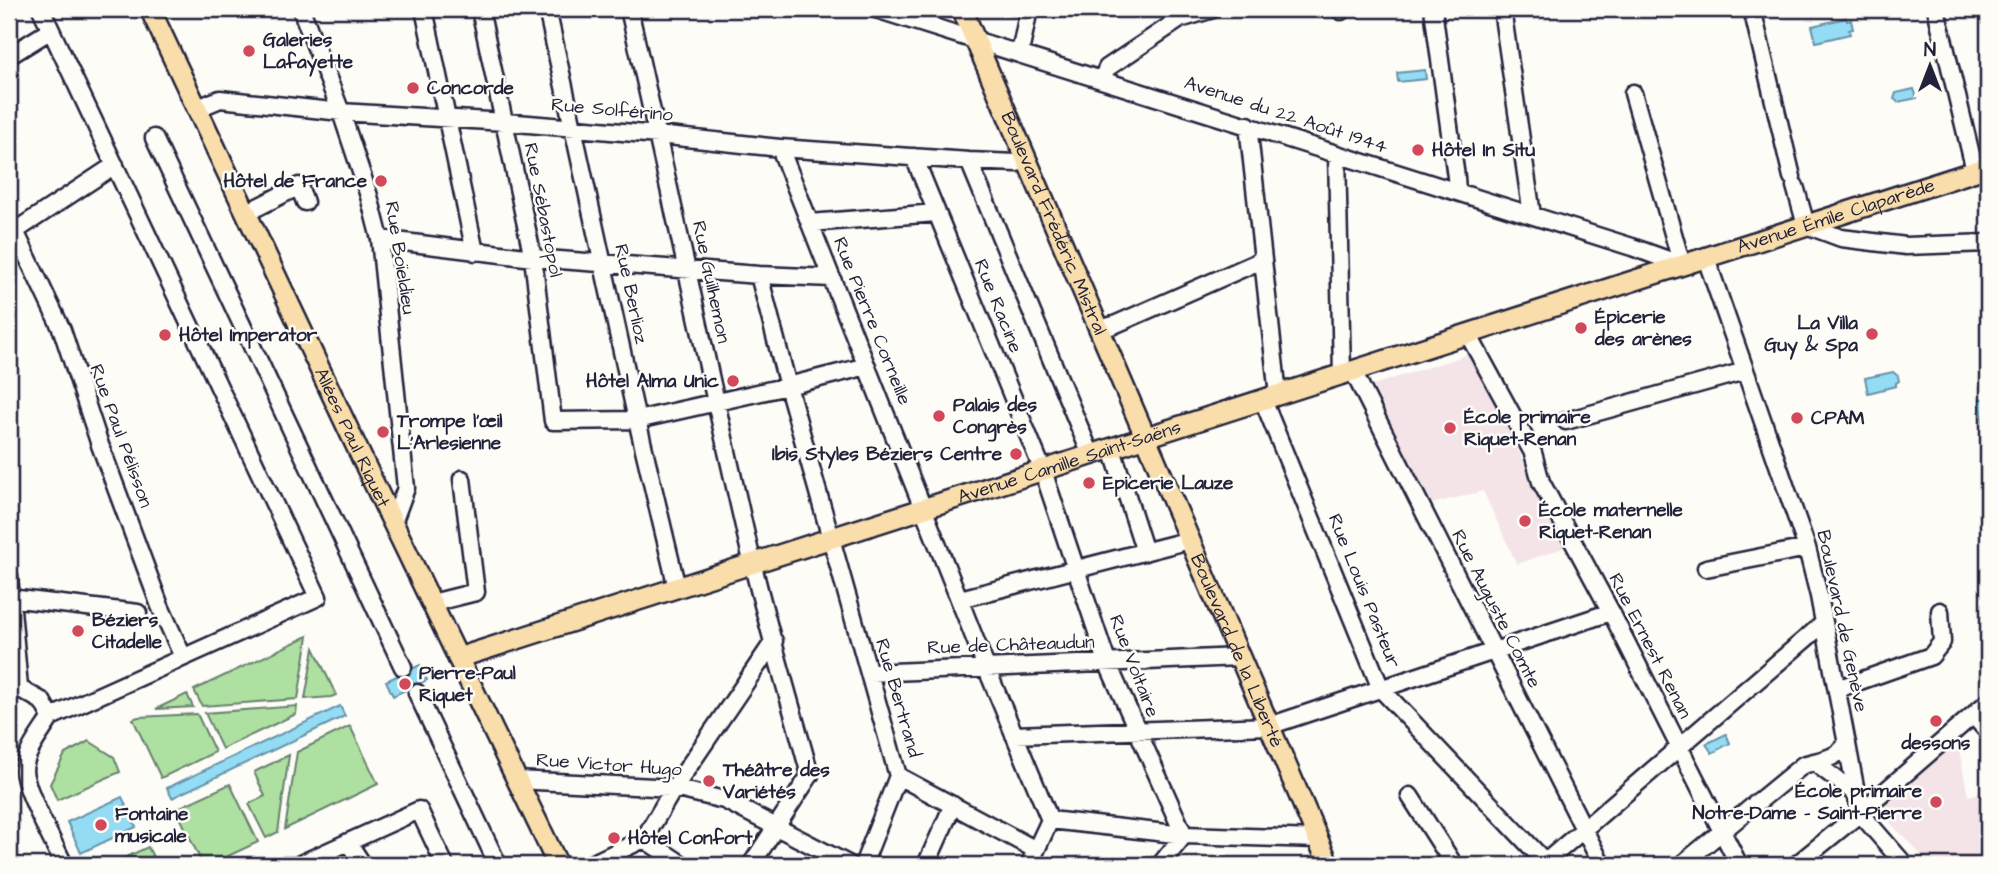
<svg xmlns="http://www.w3.org/2000/svg" width="1997" height="874" font-family="'Architects Daughter',sans-serif">
<style>
.built{fill:#f4e3e7}
.green{fill:#aee0a1;stroke:#68816e;stroke-width:2}
.water{fill:#93dcf4;stroke:#6692aa;stroke-width:2}
.lines{fill:none;stroke-linecap:round;stroke-linejoin:round}
.minor-casing{stroke:#22223b;stroke-width:21}
.major-casing{stroke:#22223b;stroke-width:24}
.minor{stroke:#fdfcf7;stroke-width:16}
.major{stroke:#f9deab;stroke-width:19}
.poi-dot{fill:#d1495b;stroke:#fdfcf7;stroke-width:2.5}
.labels{text-anchor:middle;dominant-baseline:central;stroke-width:5;stroke-linejoin:round;paint-order:stroke}
.poi-label{font-size:19px;font-weight:bold;fill:#22223b;stroke:#fdfcf7;text-anchor:start}
.street-label{font-size:19px;fill:#22223b;stroke:#fdfcf7}
</style>
<rect width="100%" height="100%" fill="#fdfcf7"/>
<filter id="ink" filterUnits="userSpaceOnUse"><feTurbulence type="fractalNoise" baseFrequency=".0143" numOctaves="2"/><feDisplacementMap in="SourceGraphic" scale="14" xChannelSelector="R" yChannelSelector="G"/><feConvolveMatrix kernelMatrix="1 2 1 2 8 2 1 2 1" color-interpolation-filters="sRGB"/></filter>
<g filter="url(#ink)">
<path class="built" d="M1470 354 1566 547 1517 564 1483 491 1431 504 1373 385Z
M1957 740 1968 796 1988 791V865H1931L1876 808Z"/>
<path class="green" d="M308 636 298 699 202 706 194 690Z
M314 648 336 695 331 697 305 699Z
M187 694 193 707 156 709Z
M297 706 296 714 222 749 205 713Z
M197 714 215 752 161 778 133 719 138 717Z
M350 726 378 784 285 829 297 752Z
M89 741 114 757 120 772 57 800 50 784 65 754Z
M289 755 278 832 266 838 249 804 265 796 254 772Z
M230 784 258 842 209 865H203L176 809Z
M148 847 157 865H109Z"/>
<path class="water" d="M1846 18 1847 21 1851 20 1853 29 1849 30 1850 34 1816 42 1812 26Z
M1425 70 1426 79 1398 82 1397 73Z
M1914 89 1917 98 1898 102 1894 99 1896 93Z
M1893 372 1898 376 1899 381 1896 383V386L1868 393 1865 378Z
M1988 398V430H1984L1980 399Z
M420 665 427 680 393 696 386 681Z
M340 706 345 716 172 798 167 788Z
M1726 734 1730 743 1712 753 1706 744Z
M122 797 136 827 81 853 67 822Z"/>
<g class="lines">
<defs>
<path id="minor" d="M41 9 318 597 51 717C42 732 25 752 24 770 24 789 55 845 64 865
M301 9 341 112 369 196 380 239 406 488 393 523
M424 9 475 252
M480 9 533 258 553 421 637 420 788 386 867 366
M547 9 637 420 677 588
M629 9C671 193 709 377 752 561 769 633 791 704 810 775L751 865
M876 9 1632 247 1682 265
M1433 9 1456 177 1457 191
M1502 9 1532 215
M1752 9 1792 177
M1936 9 1975 171
M1341 11V9
M1020 53 1029 9
M9 56 51 30
M1102 79 1107 68 1180 19 1213 9
M1633 93 1682 265
M196 109 220 99 341 112 505 122 658 135 780 148 969 161 1017 163 1026 160
M1248 125 1278 395
M154 138 403 667
M780 148 986 667 1050 820
M1337 154 1342 374
M914 157 1043 471 1107 662 1184 835 1160 865
M969 161 1091 455
M1795 186 1806 225 1841 238 1906 246 1988 243
M246 213 299 186 305 202
M810 223 936 213
M15 231 62 330 100 445 160 606 183 657
M9 235 115 165
M380 239 533 258 759 275 832 278
M1706 258 1807 548 1819 596 1860 813 1905 865
M759 275 788 386 898 776 863 865
M1099 329 1114 325 1262 260
M1468 334 1533 453 1541 482 1611 612 1739 865
M1353 371 1602 865
M1263 400 1381 689 1548 865
M1566 421 1745 371
M1112 449 1145 552
M1706 568 1807 548
M9 576 19 687
M10 598 138 613
M960 599 1190 540
M432 603 476 592 462 479
M869 673 1239 657
M11 684 42 701 51 717
M1837 689 1931 656 1942 642 1940 611
M417 693 498 865
M1973 715 1988 732
M1014 735 1269 726 1611 612
M1814 762C1828 759 1839 756 1847 743
M898 776 1036 850
M516 780 674 788 724 800 850 865
M1410 796 1454 865
M1050 820 1184 835 1317 839
M644 839 683 865
M348 842 363 865
M298 865 419 810 445 865
M589 865 644 839 674 788 774 641
M926 865 953 805
M1029 865 1050 820
M1542 865 1824 623
M1681 865 1803 765 1814 762 1856 794
M1796 865 1860 813 1988 702"/>
<g id="major">
<path id="s1" d="M150 9 367 469 558 865"/>
<path id="s2" d="M962 9 1329 865"/>
<path id="s3" d="M458 658 1988 167"/>
</g>
</defs>
<use href="#minor" class="minor-casing"/>
<use href="#major" class="major-casing"/>
<use href="#minor" class="minor"/>
<use href="#major" class="major"/>
</g>
</g>
<g class="poi-dot">
<circle cx="249" cy="51" r="7"/>
<circle cx="413" cy="88" r="7"/>
<circle cx="1418" cy="150" r="7"/>
<circle cx="381" cy="181" r="7"/>
<circle cx="1581" cy="328" r="7"/>
<circle cx="1872" cy="334" r="7"/>
<circle cx="165" cy="335" r="7"/>
<circle cx="733" cy="381" r="7"/>
<circle cx="939" cy="416" r="7"/>
<circle cx="1797" cy="418" r="7"/>
<circle cx="1450" cy="428" r="7"/>
<circle cx="383" cy="432" r="7"/>
<circle cx="1016" cy="454" r="7"/>
<circle cx="1089" cy="483" r="7"/>
<circle cx="1525" cy="521" r="7"/>
<circle cx="78" cy="631" r="7"/>
<circle cx="405" cy="684" r="7"/>
<circle cx="1936" cy="721" r="7"/>
<circle cx="709" cy="781" r="7"/>
<circle cx="1936" cy="802" r="7"/>
<circle cx="101" cy="825" r="7"/>
<circle cx="614" cy="838" r="7"/>
</g>
<g class="labels">
<g class="poi-label">
<text x="263" y="40">Galeries<tspan x="263" dy="22">Lafayette</tspan></text>
<text x="427" y="88">Concorde</text>
<text x="1432" y="150">Hôtel In Situ</text>
<text x="367" y="181" text-anchor="end">Hôtel de France</text>
<text x="1595" y="317">Épicerie<tspan x="1595" dy="22">des arènes</tspan></text>
<text x="1858" y="323" text-anchor="end">La Villa<tspan x="1858" dy="22">Guy &amp; Spa</tspan></text>
<text x="179" y="335">Hôtel Imperator</text>
<text x="719" y="381" text-anchor="end">Hôtel Alma Unic</text>
<text x="953" y="405">Palais des<tspan x="953" dy="22">Congrès</tspan></text>
<text x="1464" y="417">École primaire<tspan x="1464" dy="22">Riquet-Renan</tspan></text>
<text x="1811" y="418">CPAM</text>
<text x="397" y="421">Trompe l’œil<tspan x="397" dy="22">L’Arlesienne</tspan></text>
<text x="1002" y="454" text-anchor="end">Ibis Styles Béziers Centre</text>
<text x="1103" y="483">Epicerie Lauze</text>
<text x="1539" y="510">École maternelle<tspan x="1539" dy="22">Riquet-Renan</tspan></text>
<text x="92" y="620">Béziers<tspan x="92" dy="22">Citadelle</tspan></text>
<text x="419" y="673">Pierre-Paul<tspan x="419" dy="22">Riquet</tspan></text>
<text x="1936" y="743" text-anchor="middle">dessons</text>
<text x="723" y="770">Théâtre des<tspan x="723" dy="22">Variétés</tspan></text>
<text x="1922" y="791" text-anchor="end">École primaire<tspan x="1922" dy="22">Notre-Dame - Saint-Pierre</tspan></text>
<text x="115" y="814">Fontaine<tspan x="115" dy="22">musicale</tspan></text>
<text x="628" y="838">Hôtel Confort</text>
</g>
<g class="street-label">
<text transform="translate(612 110) rotate(5)">Rue Solférino</text>
<text transform="translate(1286 115) rotate(18)">Avenue du 22 Août 1944</text>
<text transform="translate(543 210) rotate(79)">Rue Sébastopol</text>
<text stroke="none"><textPath href="#s3" startOffset="1447">Avenue Émile Claparède</textPath></text>
<text stroke="none"><textPath href="#s2" startOffset="233">Boulevard Frédéric Mistral</textPath></text>
<text transform="translate(400 258) rotate(81)">Rue Boïeldieu</text>
<text transform="translate(711 282) rotate(78)">Rue Guilhemon</text>
<text transform="translate(631 294) rotate(78)">Rue Berlioz</text>
<text transform="translate(998 306) rotate(68)">Rue Racine</text>
<text transform="translate(872 321) rotate(68)">Rue Pierre Corneille</text>
<text transform="translate(121 436) rotate(70)">Rue Paul Pélisson</text>
<text stroke="none"><textPath href="#s1" startOffset="474">Allées Paul Riquet</textPath></text>
<text stroke="none"><textPath href="#s3" startOffset="642">Avenue Camille Saint-Saëns</textPath></text>
<text transform="translate(1364 591) rotate(68)">Rue Louis Pasteur</text>
<text transform="translate(1496 609) rotate(63)">Rue Auguste Comte</text>
<text transform="translate(1842 621) rotate(78)">Boulevard de Genève</text>
<text transform="translate(1011 645) rotate(-2)">Rue de Châteaudun</text>
<text transform="translate(1650 646) rotate(63)">Rue Ernest Renan</text>
<text stroke="none"><textPath href="#s2" startOffset="698">Boulevard de la Liberté</textPath></text>
<text transform="translate(1134 666) rotate(69)">Rue Voltaire</text>
<text transform="translate(898 698) rotate(74)">Rue Bertrand</text>
<text transform="translate(609 765) rotate(4)">Rue Victor Hugo</text>
</g>
</g>
<rect width="1997" height="874" fill="none" stroke="#fdfcf7" stroke-width="35"/>
<rect x="18" y="18" width="1962" height="839" fill="none" stroke="#22223b" stroke-width="2.5" filter="url(#ink)"/>
<g transform="translate(1930 66)" stroke="#fdfcf7" stroke-width="5" paint-order="stroke">
<path d="M0-5L12 26L0 18L-12 26Z" fill="#22223b"/>
<text y="-10" font-size="19" font-weight="bold" text-anchor="middle" fill="#22223b">N</text>
</g>
</svg>
